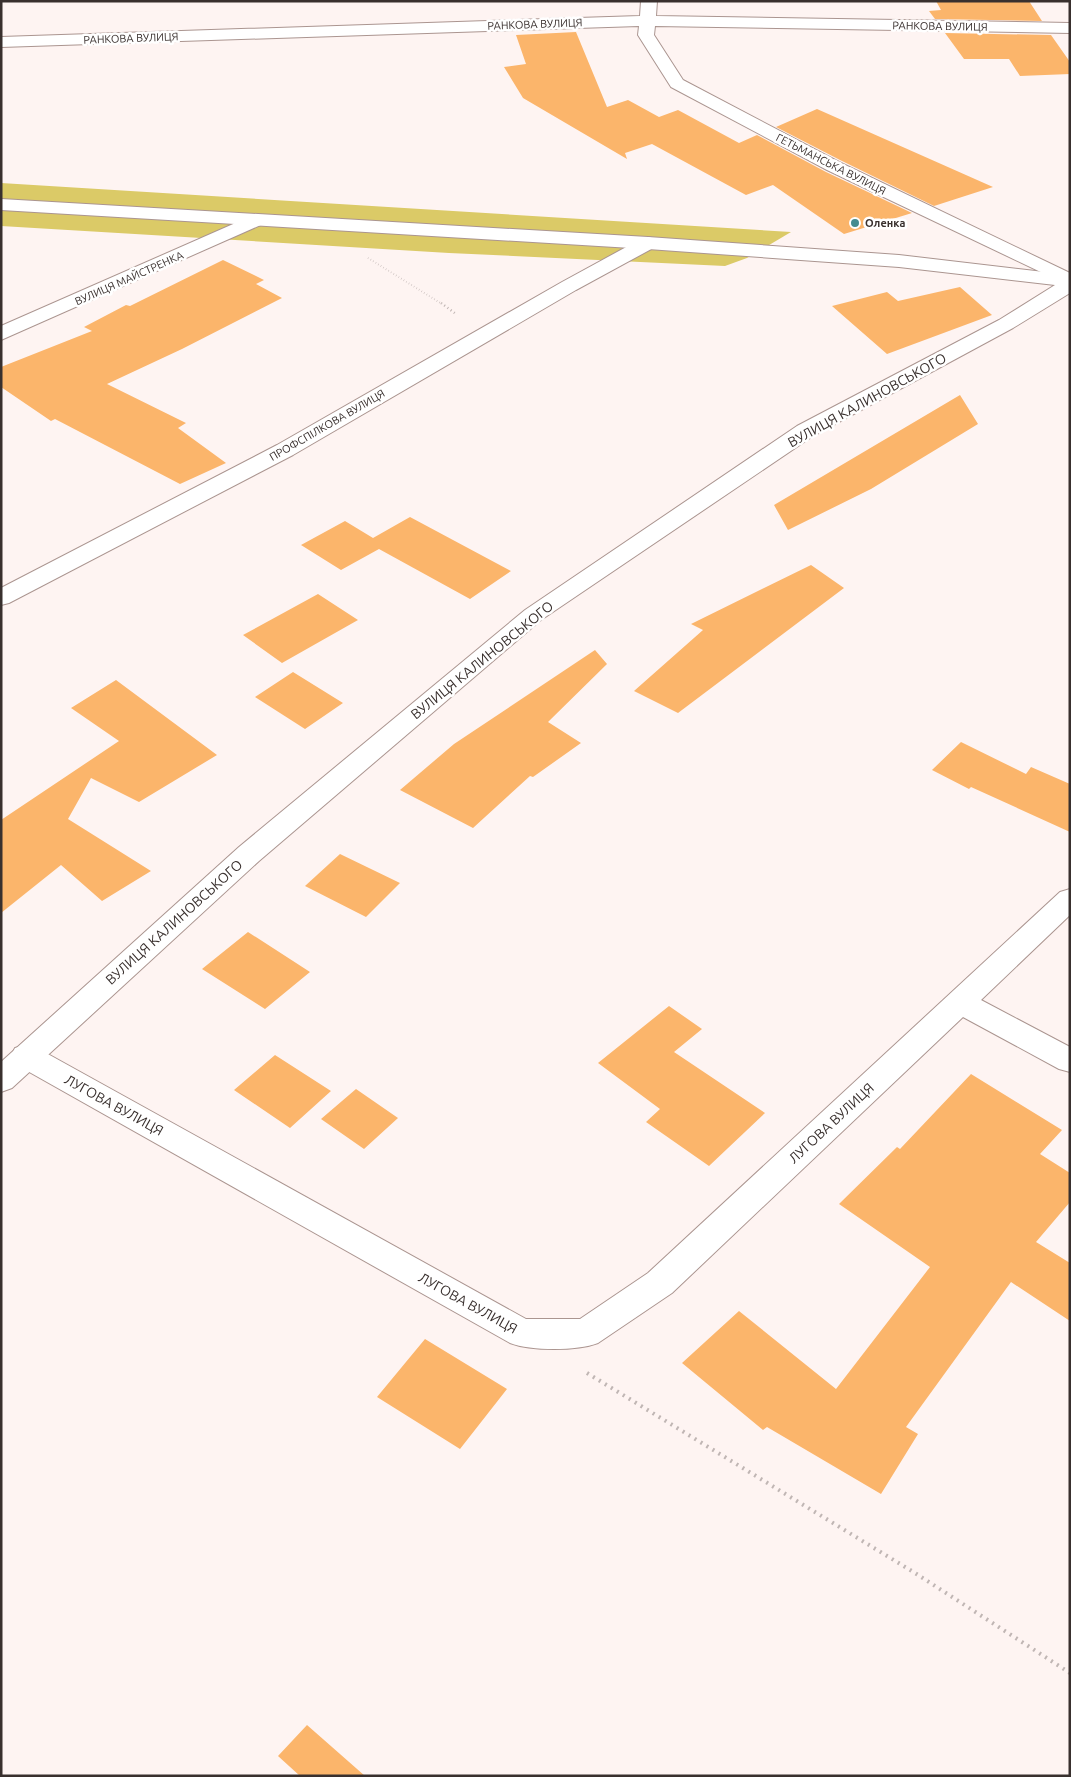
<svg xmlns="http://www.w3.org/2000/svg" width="1071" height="1777" font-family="Ubuntu,sans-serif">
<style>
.forest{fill:#dbca67}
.building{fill:#fbb56b}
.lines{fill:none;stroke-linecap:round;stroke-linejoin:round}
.street-casing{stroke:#ab9590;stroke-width:2}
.secondary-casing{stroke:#ab9590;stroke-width:2}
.path-far2{stroke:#c0b6b4;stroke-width:2;stroke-dasharray:0.5 2.5;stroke-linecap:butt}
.path-far1{stroke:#c0b6b4;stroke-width:2.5;stroke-dasharray:1 3;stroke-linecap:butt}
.path{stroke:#c0b6b4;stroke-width:4;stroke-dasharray:2 5;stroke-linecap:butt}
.street{fill:#fff;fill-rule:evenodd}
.secondary{fill:#fff;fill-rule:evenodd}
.poi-dot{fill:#448c90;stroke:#fff;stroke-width:2}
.labels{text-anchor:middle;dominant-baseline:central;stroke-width:5;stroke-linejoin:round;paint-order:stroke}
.far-street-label{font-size:11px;fill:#39302e;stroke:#fff}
.far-poi-label{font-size:11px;font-weight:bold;fill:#39302e;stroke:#fff;text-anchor:start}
.street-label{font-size:14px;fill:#39302e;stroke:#fff}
</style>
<rect width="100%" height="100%" fill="#fef4f2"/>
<path class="forest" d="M1 183 791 232 747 258 725 266 449 253 1 226Z"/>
<path class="building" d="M936 1H1029L1042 21 935 19 929 11 941 10Z
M576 32 607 107 628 100 659 117 678 110 739 143 757 135 826 172 912 213 844 234 773 185 746 195 652 144 625 153 627 159 523 98 504 67 526 64 516 35Z
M945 33 1051 35 1070 62V74L1020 76 1009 59H964Z
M817 109 993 187 934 206 840 160 776 127Z
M223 260 264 280 256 284 282 298 182 349 107 384 186 423 178 428 226 463 180 484 55 419 51 421 1 387V367L92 331 84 327 126 305 130 306Z
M960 287 992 315 887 354 832 306 887 292 898 301Z
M960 395 978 424 871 489 788 530 774 505Z
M410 517 511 571 470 599 379 549 341 570 301 545 345 521 373 538Z
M811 565 844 588 678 713 634 691 703 630 691 624Z
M318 594 358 620 282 663 243 635Z
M595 650 607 664 548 722 581 743 533 777 530 776 473 828 400 790 454 744Z
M293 672 343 703 305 729 255 697Z
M116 680 217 755 139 802 91 778 68 819 151 871 102 901 61 865 1 913V820L119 741 71 708Z
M961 742 1026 774 1031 767 1070 784V832L971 787 969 789 932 770Z
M340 854 400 883 366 917 305 886Z
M248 932 310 972 265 1009 202 969Z
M669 1006 702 1029 674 1052 765 1113 709 1166 646 1122 660 1109 598 1063Z
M275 1055 331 1091 290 1128 234 1090Z
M971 1074 1062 1130 1040 1154 1070 1173V1202L1036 1242 1070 1263V1321L1011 1282 906 1427 918 1434 881 1494 767 1427 763 1430 682 1363 739 1311 836 1389 930 1267 839 1204 897 1147 900 1149Z
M356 1089 398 1118 364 1149 321 1119Z
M425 1339 507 1389 460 1449 377 1397Z
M307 1725 365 1776H300L278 1756Z"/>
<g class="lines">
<defs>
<path id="street" d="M641 1H657L656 16 1070 23V33L655 26 654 35 683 80 839 162 1070 273V286L827 170 671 87 638 35 639 26 1 47V37L640 16Z
M256 214 263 216 265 220 263 224 1 340V326Z
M648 237 655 239 657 243 655 247 576 290 293 455 9 603 1 605V588L277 445 562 282 641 239Z
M1070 889V915L981 1000 1070 1047V1072L1059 1069 963 1017 672 1293 598 1343C577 1351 531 1351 510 1343L15 1064 11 1056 15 1048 26 1045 37 1048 526 1319H580L648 1273 1060 892Z"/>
<path id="secondary" d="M1 199 648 237 899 255 1070 275V293L1013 328 813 436 541 620 259 861 12 1088 1 1092V1062L239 847 525 610 797 426 999 320 1055 285 899 267 648 249 1 210Z"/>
</defs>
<use href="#street" class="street-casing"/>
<use href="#secondary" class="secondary-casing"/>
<path class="path-far2" d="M368 258 442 304"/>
<path class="path-far1" d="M441 303 456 314"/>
<path class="path" d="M587 1373 915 1573 1070 1673"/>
<use href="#street" class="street"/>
<use href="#secondary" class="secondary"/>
</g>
<circle class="poi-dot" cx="855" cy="223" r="5"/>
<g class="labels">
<g class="far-street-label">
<text transform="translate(535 24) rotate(-2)">РАНКОВА ВУЛИЦЯ</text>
<text transform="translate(940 26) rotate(1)">РАНКОВА ВУЛИЦЯ</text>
<text transform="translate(131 38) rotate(-2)">РАНКОВА ВУЛИЦЯ</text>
<text transform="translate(831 164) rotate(27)">ГЕТЬМАНСЬКА ВУЛИЦЯ</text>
<text transform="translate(129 278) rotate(-24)">ВУЛИЦЯ МАЙСТРЕНКА</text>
<text transform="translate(327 425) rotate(-30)">ПРОФСПІЛКОВА ВУЛИЦЯ</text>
</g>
<g class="far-poi-label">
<text x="865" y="223">Оленка</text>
</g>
<g class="street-label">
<text transform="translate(867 400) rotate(-29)">ВУЛИЦЯ КАЛИНОВСЬКОГО</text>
<text transform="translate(482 660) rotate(-39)">ВУЛИЦЯ КАЛИНОВСЬКОГО</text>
<text transform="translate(174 922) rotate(-42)">ВУЛИЦЯ КАЛИНОВСЬКОГО</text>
<text transform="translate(114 1105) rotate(29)">ЛУГОВА ВУЛИЦЯ</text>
<text transform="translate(831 1123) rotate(-43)">ЛУГОВА ВУЛИЦЯ</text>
<text transform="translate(468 1303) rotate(29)">ЛУГОВА ВУЛИЦЯ</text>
</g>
</g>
<rect width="1071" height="1777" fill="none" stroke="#39302e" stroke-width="5"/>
</svg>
